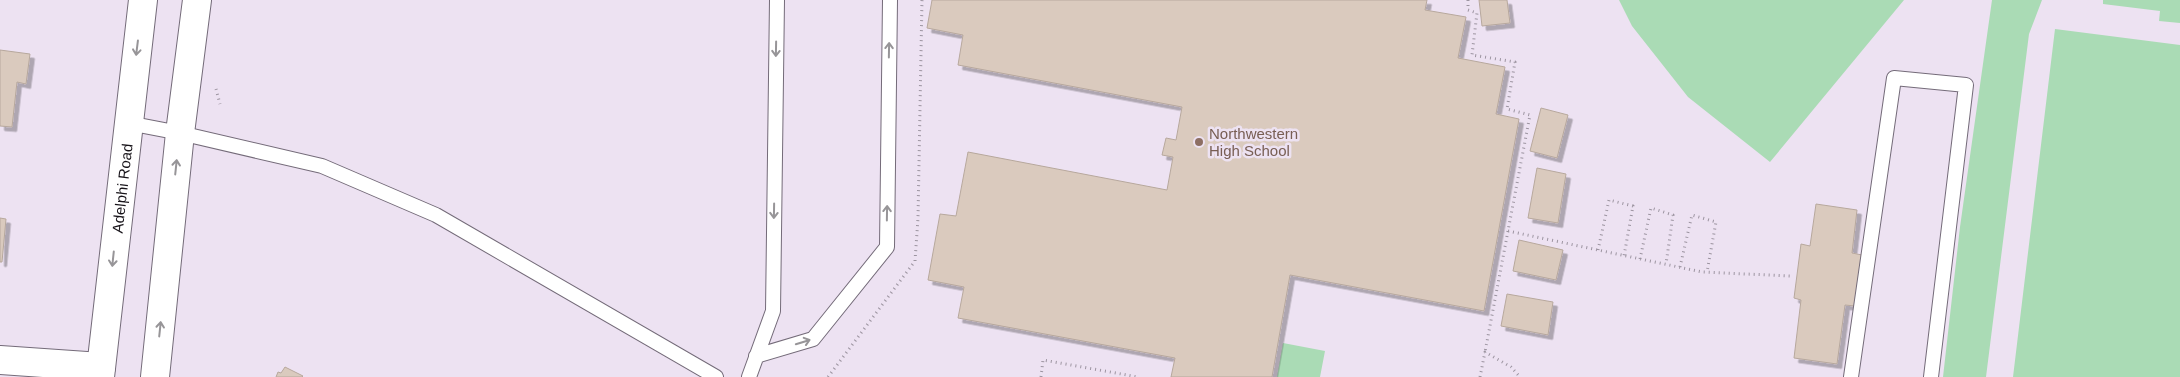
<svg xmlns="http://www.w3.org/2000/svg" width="2180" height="377" font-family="Helvetica,sans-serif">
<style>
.green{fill:#aadbb5}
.building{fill:#dacabe;stroke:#b7a89d;filter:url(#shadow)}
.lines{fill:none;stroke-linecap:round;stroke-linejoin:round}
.service-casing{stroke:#746b79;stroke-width:16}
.minor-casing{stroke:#746b79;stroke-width:30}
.secondary-casing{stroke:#746b79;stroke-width:30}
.path{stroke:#9c94a0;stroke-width:3;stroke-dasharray:1 4;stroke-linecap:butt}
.service{stroke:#fff;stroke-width:14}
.minor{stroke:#fff;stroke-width:28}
.secondary{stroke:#fff;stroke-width:28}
.oneway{stroke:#979598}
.education-dot{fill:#8d6e63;stroke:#ede2f2;stroke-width:2}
.labels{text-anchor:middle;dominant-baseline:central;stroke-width:5;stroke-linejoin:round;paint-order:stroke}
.education-label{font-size:15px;fill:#785e54;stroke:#ede2f2;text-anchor:start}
.street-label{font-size:15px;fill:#171319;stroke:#ede2f2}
</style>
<defs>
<filter id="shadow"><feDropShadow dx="4.5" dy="4.5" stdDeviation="0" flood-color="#0004"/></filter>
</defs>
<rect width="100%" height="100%" fill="#ede2f2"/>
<path class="green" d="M1619 0H1904L1770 162 1688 97 1632 26Z
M1992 0H2042L2029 34 1986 377H1943L1960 227Z
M2103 0H2180V23L2159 21 2160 11 2103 4Z
M2055 29 2180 45V377H2013Z
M1283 343 1325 351 1320 377H1277Z"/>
<path class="building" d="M932 0H1427L1425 10 1466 17 1458 58 1505 67 1496 114 1519 119 1484 311 1290 275 1272 377H1171L1175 358 958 318 964 287 928 280 940 214 956 216 968 152 1167 190 1173 157 1162 155 1166 138 1176 140 1182 107 958 65 963 35 927 28Z
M1479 0H1507L1510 23 1482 26Z
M0 50 30 54 26 84 17 82 12 127 0 126Z
M1541 108 1568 115 1557 158 1530 151Z
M1537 168 1566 174 1558 223 1528 218Z
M1816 204 1857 210 1852 253 1862 255 1855 306 1845 305 1837 364 1794 358 1801 300 1794 298 1801 244 1810 246Z
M0 218 6 219 2 262H0Z
M1519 240 1563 250 1556 280 1513 271Z
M1507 294 1553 302 1548 335 1501 326Z
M285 367 303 376 302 377H276L278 372 281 373Z"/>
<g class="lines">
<defs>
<path id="service" d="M128 123 180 133 322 166 436 215 716 377
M756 356 813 339 887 247 890 0
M749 377 773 311 777 0
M1851 377 1894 78 1966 85 1931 377"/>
<path id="minor" d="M0 360 101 367"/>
<g id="secondary">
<path id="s1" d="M100 377 143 0"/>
<path d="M155 377 180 133 197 0"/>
</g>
</defs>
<use href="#service" class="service-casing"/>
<use href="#minor" class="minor-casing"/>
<use href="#secondary" class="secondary-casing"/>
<path class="path" d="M1468 0V10L1477 13 1472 55 1515 62 1507 109 1530 115 1485 352
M216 89 220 104
M1508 231 1702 272 1790 276
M1598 250 1609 200 1633 206 1624 256
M1640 259 1651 208 1673 215 1666 264
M1680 267 1692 215 1716 222 1707 272
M828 377 915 261 918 218 922 0
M1041 377 1043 360 1138 377
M1480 377 1485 352 1511 367 1520 377"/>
<use href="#service" class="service"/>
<use href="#minor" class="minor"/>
<use href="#secondary" class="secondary"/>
</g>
<defs><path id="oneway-shaft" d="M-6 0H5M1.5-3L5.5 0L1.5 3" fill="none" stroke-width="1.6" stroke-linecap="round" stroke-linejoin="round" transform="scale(1.25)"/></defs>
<g class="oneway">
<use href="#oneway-shaft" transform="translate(137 48) rotate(97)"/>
<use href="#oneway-shaft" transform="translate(776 49) rotate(91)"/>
<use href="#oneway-shaft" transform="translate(889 50) rotate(-89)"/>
<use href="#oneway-shaft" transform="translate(176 167) rotate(-84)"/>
<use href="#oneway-shaft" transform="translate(774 211) rotate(91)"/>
<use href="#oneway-shaft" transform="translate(887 213) rotate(-89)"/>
<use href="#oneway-shaft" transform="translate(113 259) rotate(96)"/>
<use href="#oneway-shaft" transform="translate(160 329) rotate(-84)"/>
<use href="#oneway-shaft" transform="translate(803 342) rotate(-17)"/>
</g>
<circle class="education-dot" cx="1199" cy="142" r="5"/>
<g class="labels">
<g class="education-label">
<text x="1209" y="133">Northwestern<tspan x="1209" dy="17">High School</tspan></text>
</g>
<g class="street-label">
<text stroke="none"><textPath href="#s1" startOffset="190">Adelphi Road</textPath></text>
</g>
</g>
</svg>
